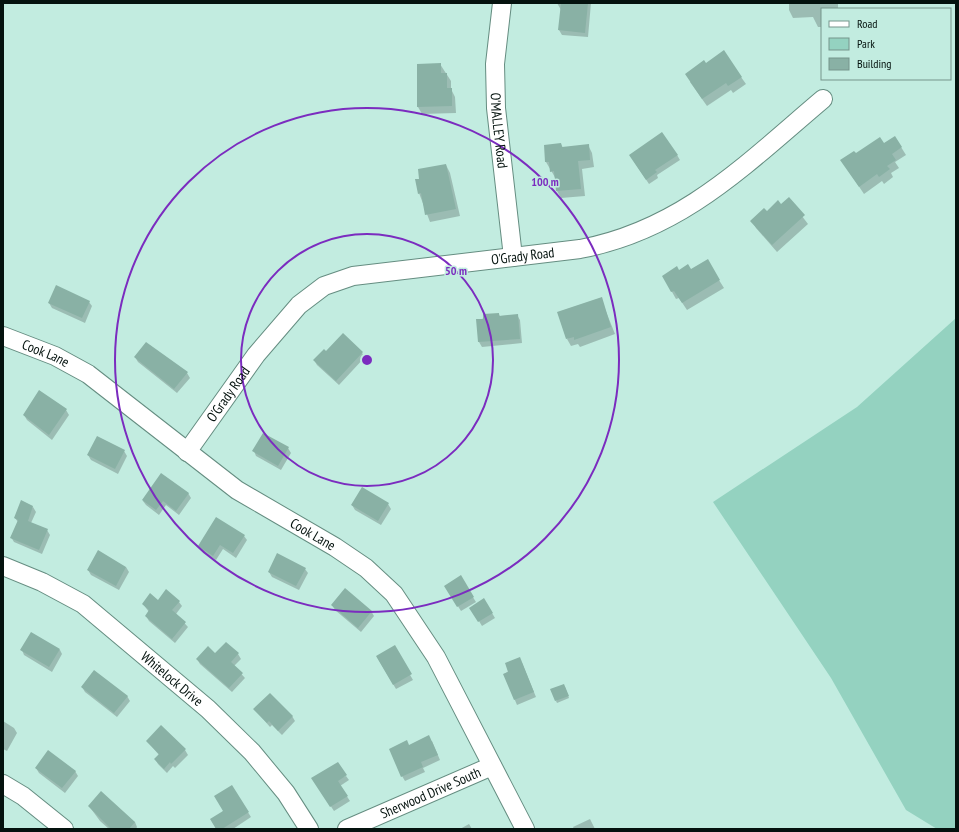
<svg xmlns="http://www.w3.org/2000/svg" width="959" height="832" font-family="'PT Sans Narrow',sans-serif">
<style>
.green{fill:#94d2c0}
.shadow{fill:#0003}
.building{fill:#89b1a5}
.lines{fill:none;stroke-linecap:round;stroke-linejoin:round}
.minor-casing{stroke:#658d81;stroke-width:20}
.minor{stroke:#fff;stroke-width:18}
.ring{fill:none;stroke:#7b2cbf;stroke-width:2}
.labels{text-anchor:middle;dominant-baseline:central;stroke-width:3;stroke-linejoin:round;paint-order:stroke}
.street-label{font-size:14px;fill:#04120e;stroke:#c2ece0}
.centre{fill:#7b2cbf;stroke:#c2ece0;stroke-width:2}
.ring-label{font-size:12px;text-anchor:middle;font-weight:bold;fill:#7b2cbf;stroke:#c2ece0;stroke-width:3;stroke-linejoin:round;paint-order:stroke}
</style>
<rect width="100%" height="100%" fill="#c2ece0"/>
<path class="green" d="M956 318V829H937L906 810 831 678 713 502 857 407Z"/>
<path class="shadow" d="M557 3H591L588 37 562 35 559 30 561 10Z
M789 3H838V9H822V27H818L813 17 793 18 789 10Z
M440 64 451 81V89L455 97 456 113 422 114 418 107Z
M706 64 741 77 746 84 733 93 731 90 707 106 690 82Z
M561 144 563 148 588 145 592 153 594 167 582 169 585 196 561 198 557 191 556 179 546 162Z
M884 144 901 147 906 155 895 162 899 168 891 173 893 177 884 184 882 181 864 194 846 167Z
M677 155 680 160 657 175 658 178 649 184 633 160Z
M446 165 450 173 460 216 430 222 419 193 420 180Z
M789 199 808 224 777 252 756 228 752 221 781 206Z
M707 261 724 288 687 310 679 298 676 299 663 276 679 271 691 270Z
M601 299 615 334 580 347 578 344 571 346 567 339Z
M89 302 92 306 85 323 52 308 49 303Z
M499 314 500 316 517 315 520 320 522 343 482 347 479 342 478 320Z
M326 353H362L365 357 339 385 317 365 314 360Z
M135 357 187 373 190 378 177 393 138 362Z
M66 410 69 415 52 440 27 420 24 415Z
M288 448 291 453 281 470 256 456 254 451Z
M124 451 127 456 118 474 91 460 88 455Z
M188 493 191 498 179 515 166 505 159 515 146 505 143 501Z
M388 504 391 509 381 525 355 510 352 505Z
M33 507 36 512 31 523 47 530 50 535 42 554 14 542 11 537 18 522 15 518Z
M244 536 247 540 236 558 223 549 216 560 202 551 199 546Z
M126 567 129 572 119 590 91 575 88 570Z
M305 569 308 573 299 590 272 577 269 572Z
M460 577 476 602 461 611 445 586Z
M484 600 495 618 482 626 471 608Z
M158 601 179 602 182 606 176 614 188 627 175 643 149 621 146 616 149 612 143 604Z
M332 605 371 611 374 616 361 632 335 610Z
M394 647 413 680 396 689 377 657Z
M22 650H60L62 654 52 672 24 655Z
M215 654H238L241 659 234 666 245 678 232 692 200 664 197 659Z
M522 663 536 697 517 705 504 674Z
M82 687 127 696 130 701 117 717 85 692Z
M565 687 569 698 557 703 556 701Z
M255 710 292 716 295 721 282 735 272 725 270 727Z
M3 721 14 728 17 733 7 751 3 749Z
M147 741 185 750 188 755 175 768 173 766 167 773 158 764 155 759 159 755Z
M432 741 440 760 423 768 425 772 405 781 402 776 409 746Z
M36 768 75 771 78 776 65 793 39 773Z
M346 776 349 780 340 786 350 801 334 811 316 784Z
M231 786 251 817 233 829H217Z
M89 806 135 822 137 827 136 829H109L100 821Z
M590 819 595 829H574L573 827Z
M469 824 472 829H460Z"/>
<path class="building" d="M561 3H588L585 33 558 30Z
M724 50 742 77 728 86 726 83 702 99 685 74 704 60 706 63Z
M441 63V73H447V88H452V106L417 107V64Z
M662 132 678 155 655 170 657 172 646 180 629 155Z
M895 136 902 147 892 154 896 160 887 166 890 169 879 177 877 174 859 187 840 160 854 151 856 153 880 137 884 143Z
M561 143 562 147 589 144 590 160 578 161 581 189 556 191 554 171 550 172 549 162H545L544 145Z
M446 164 456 209 425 215 421 193 418 194 415 179H419L418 169Z
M789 197 805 215 772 245 750 221 764 208 767 211 778 200 781 204Z
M708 259 720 280 682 303 674 291 671 292 662 276 677 266 679 270 688 264 691 269Z
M56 285 90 301 82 318 48 303Z
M602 297 611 327 574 340V337L566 339 557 312Z
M499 313V316L518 314 520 339 478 342 476 319H483V314Z
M343 333 363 352 336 381 313 360 324 349 326 351Z
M146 342 188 372 174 389 134 357Z
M39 390 67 409 49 435 23 415Z
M263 433 289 447 278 466 252 451Z
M97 436 125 450 115 469 87 455Z
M161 473 189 493 176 511 163 501 156 510 142 500Z
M362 487 389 503 378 521 351 505Z
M21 500 33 506 28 521 48 529 39 550 10 538 18 520 14 518Z
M216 517 245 535 233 553 220 545 213 556 198 546Z
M98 550 126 567 116 586 87 570Z
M277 553 306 568 296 586 268 572Z
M461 575 474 597 457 607 444 586Z
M345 588 372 611 358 628 331 605Z
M166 589 180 601 172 610 186 622 172 639 145 616 149 610 142 604 150 593 158 600Z
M484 598 493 613 478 622 469 608Z
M31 632 60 649 49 667 20 650Z
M226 642 239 653 231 662 243 673 229 688 196 659 208 646 215 653Z
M395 645 412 674 393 685 376 656Z
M520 657 534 692 514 700 503 674 508 672 505 663Z
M94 670 128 696 114 713 81 687Z
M564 684 569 696 555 701 550 689Z
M270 693 293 716 278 731 269 721 267 723 253 709Z
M161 725 186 749 171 764 170 762 164 769 154 759 159 754 146 741Z
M429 735 438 755 421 762 423 767 401 777 389 749 407 740 409 745Z
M48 750 76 771 62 788 35 768Z
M338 762 347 775 338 781 348 796 330 807 311 778Z
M232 785 249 812 222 829H216L210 819 223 811 214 796Z
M101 791 135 822 129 829H111L88 806Z"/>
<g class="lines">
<defs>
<g id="minor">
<path id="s1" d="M502 3 495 64 496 108 513 257"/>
<path id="s2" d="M3 336 55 356 88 374 237 490 335 547 366 568 394 594 436 657 525 829"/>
<path id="s3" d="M187 452 256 355 299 305 324 286 353 276 580 249C682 230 746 164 823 99"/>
<path id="s4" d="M3 566 42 582 83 604 208 709 252 752 286 793 309 829"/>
<path d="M3 784 23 796 64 829"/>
<path id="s5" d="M347 829 492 766"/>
</g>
</defs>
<use href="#minor" class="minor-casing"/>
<use href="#minor" class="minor"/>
</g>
<g class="ring">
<circle cx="367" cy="360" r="126"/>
<circle cx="367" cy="360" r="252"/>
</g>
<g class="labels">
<g class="street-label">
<text stroke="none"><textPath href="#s1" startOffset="128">O'MALLEY Road</textPath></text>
<text stroke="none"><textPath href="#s3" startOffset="418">O'Grady Road</textPath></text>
<text stroke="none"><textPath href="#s2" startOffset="46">Cook Lane</textPath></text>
<text stroke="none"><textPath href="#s3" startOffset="71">O'Grady Road</textPath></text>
<text stroke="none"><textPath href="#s2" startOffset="370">Cook Lane</textPath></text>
<text stroke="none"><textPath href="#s4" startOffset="205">Whitelock Drive</textPath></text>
<text stroke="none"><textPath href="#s5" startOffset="91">Sherwood Drive South</textPath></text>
</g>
</g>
<circle cx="367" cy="360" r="6" class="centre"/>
<g class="ring-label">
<text x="545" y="186">100 m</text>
<text x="456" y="275">50 m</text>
</g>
<rect width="959" height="832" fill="none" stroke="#04120e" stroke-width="8"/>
<rect x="821" y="8" width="130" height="72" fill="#c2ece0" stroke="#76958c"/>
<rect x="829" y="21" width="20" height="6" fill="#ffffff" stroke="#76958c"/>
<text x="857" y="28" font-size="12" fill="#04120e">Road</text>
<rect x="829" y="38" width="20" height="12" fill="#94d2c0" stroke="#76958c"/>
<text x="857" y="48" font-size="12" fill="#04120e">Park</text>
<rect x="829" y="58" width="20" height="12" fill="#89b1a5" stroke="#76958c"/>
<text x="857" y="68" font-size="12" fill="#04120e">Building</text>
</svg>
